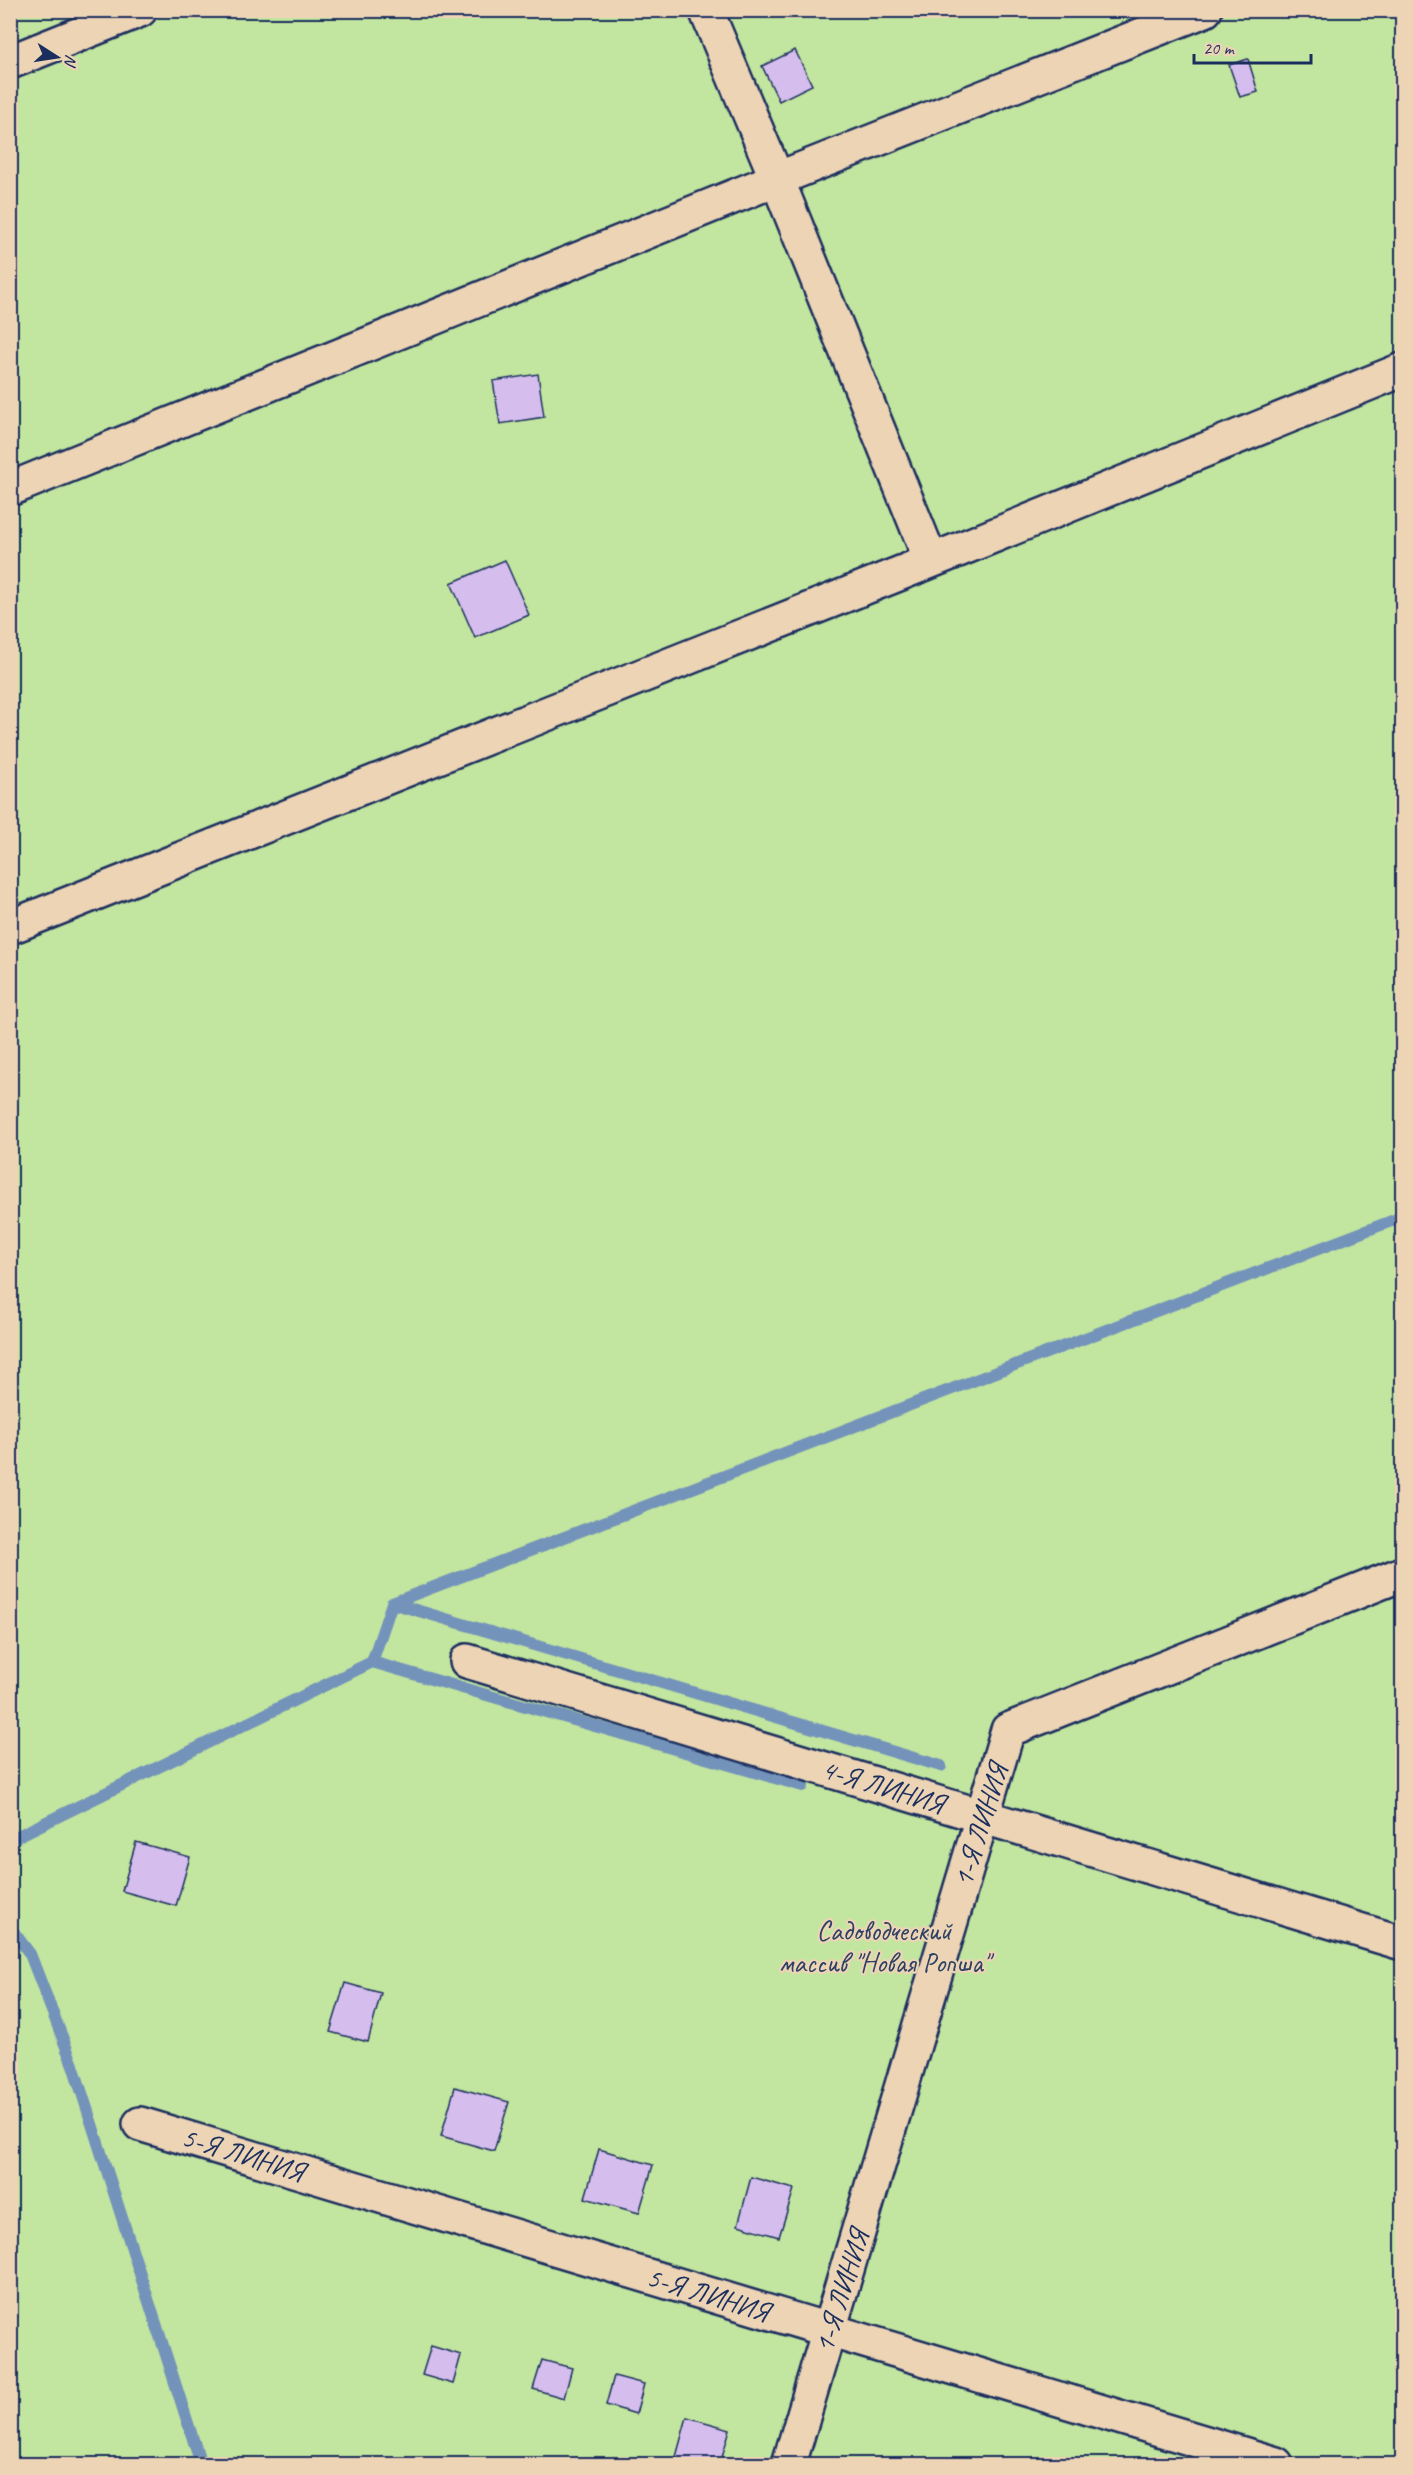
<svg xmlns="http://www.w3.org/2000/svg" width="1413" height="2475" font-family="Caveat,sans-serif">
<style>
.green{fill:#c2e59f;stroke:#6e8a7e;stroke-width:1.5}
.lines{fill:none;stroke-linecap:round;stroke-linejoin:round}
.stream{stroke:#7393bb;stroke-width:12}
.building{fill:#d5beee;stroke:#1b2f5e;stroke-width:1.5}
.street-casing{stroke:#1b2f5e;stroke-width:38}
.street{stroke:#edd4b5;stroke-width:33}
.labels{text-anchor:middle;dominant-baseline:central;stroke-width:4.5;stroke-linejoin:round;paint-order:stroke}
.street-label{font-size:28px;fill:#1b2f5e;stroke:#edd4b5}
.park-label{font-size:28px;fill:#2c4164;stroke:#edd4b5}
</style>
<rect width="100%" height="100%" fill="#edd4b5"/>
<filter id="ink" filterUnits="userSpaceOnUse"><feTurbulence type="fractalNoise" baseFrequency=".0167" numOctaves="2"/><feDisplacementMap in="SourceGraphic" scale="12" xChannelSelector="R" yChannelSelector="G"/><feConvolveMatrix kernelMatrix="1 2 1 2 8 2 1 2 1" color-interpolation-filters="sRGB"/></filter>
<g filter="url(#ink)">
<path class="green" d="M11 11H1402V2464H11Z"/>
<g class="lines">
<path class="stream" d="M392 1603 941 1766
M372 1662 392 1603 1402 1217
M10 1840 372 1662 803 1786
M10 1927 30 1954 73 2065 201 2464"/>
</g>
<path class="building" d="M795 50 812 85 779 101 762 66Z
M1248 59 1258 92 1240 97 1229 65Z
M538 374 544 417 500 424 493 381Z
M505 560 529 615 475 638 451 583Z
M136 1842 190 1857 176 1906 122 1891Z
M345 1983 381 1993 368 2042 330 2032Z
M455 2087 509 2102 494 2151 441 2136Z
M599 2149 653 2165 639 2213 585 2198Z
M751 2177 794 2189 779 2237 738 2225Z
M431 2346 461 2355 453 2384 422 2375Z
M542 2360 572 2368 564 2398 533 2389Z
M614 2376 644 2384 636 2414 606 2405Z
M687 2417 730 2429 720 2464H674Z"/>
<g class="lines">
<defs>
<path id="street" d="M706 10 777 179 931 561
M10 62 140 10
M10 489 777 179 1205 10
M10 927 931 561 1402 370
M467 1661 1402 1943
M140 2124 1276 2464
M789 2464 1008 1730 1402 1574"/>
</defs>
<use href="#street" class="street-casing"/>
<use href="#street" class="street"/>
</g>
</g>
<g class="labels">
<g class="street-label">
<text transform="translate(883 1786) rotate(17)">4-Я ЛИНИЯ</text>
<text transform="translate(980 1825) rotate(-73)">1-Я ЛИНИЯ</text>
<text transform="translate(243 2154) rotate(17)">5-Я ЛИНИЯ</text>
<text transform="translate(841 2291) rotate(-73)">1-Я ЛИНИЯ</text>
<text transform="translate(708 2294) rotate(17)">5-Я ЛИНИЯ</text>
</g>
<g class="park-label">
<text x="884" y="1930">Садоводческий<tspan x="884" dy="32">массив "Новая Ропша"</tspan></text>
</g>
</g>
<rect width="1413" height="2475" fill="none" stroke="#edd4b5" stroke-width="36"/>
<rect x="18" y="18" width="1377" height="2439" fill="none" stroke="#1b2f5e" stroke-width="2" filter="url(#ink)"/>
<g transform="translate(57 57) rotate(102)" stroke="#edd4b5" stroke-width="4.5" paint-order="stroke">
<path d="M0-4.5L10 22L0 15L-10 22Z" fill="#1b2f5e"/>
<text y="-9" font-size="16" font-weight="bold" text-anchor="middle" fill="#1b2f5e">N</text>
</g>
<path d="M1194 54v9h117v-9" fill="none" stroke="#1b2f5e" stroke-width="3"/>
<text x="1203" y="54" font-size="18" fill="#1b2f5e" stroke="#edd4b5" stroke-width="4.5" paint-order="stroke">20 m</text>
</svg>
